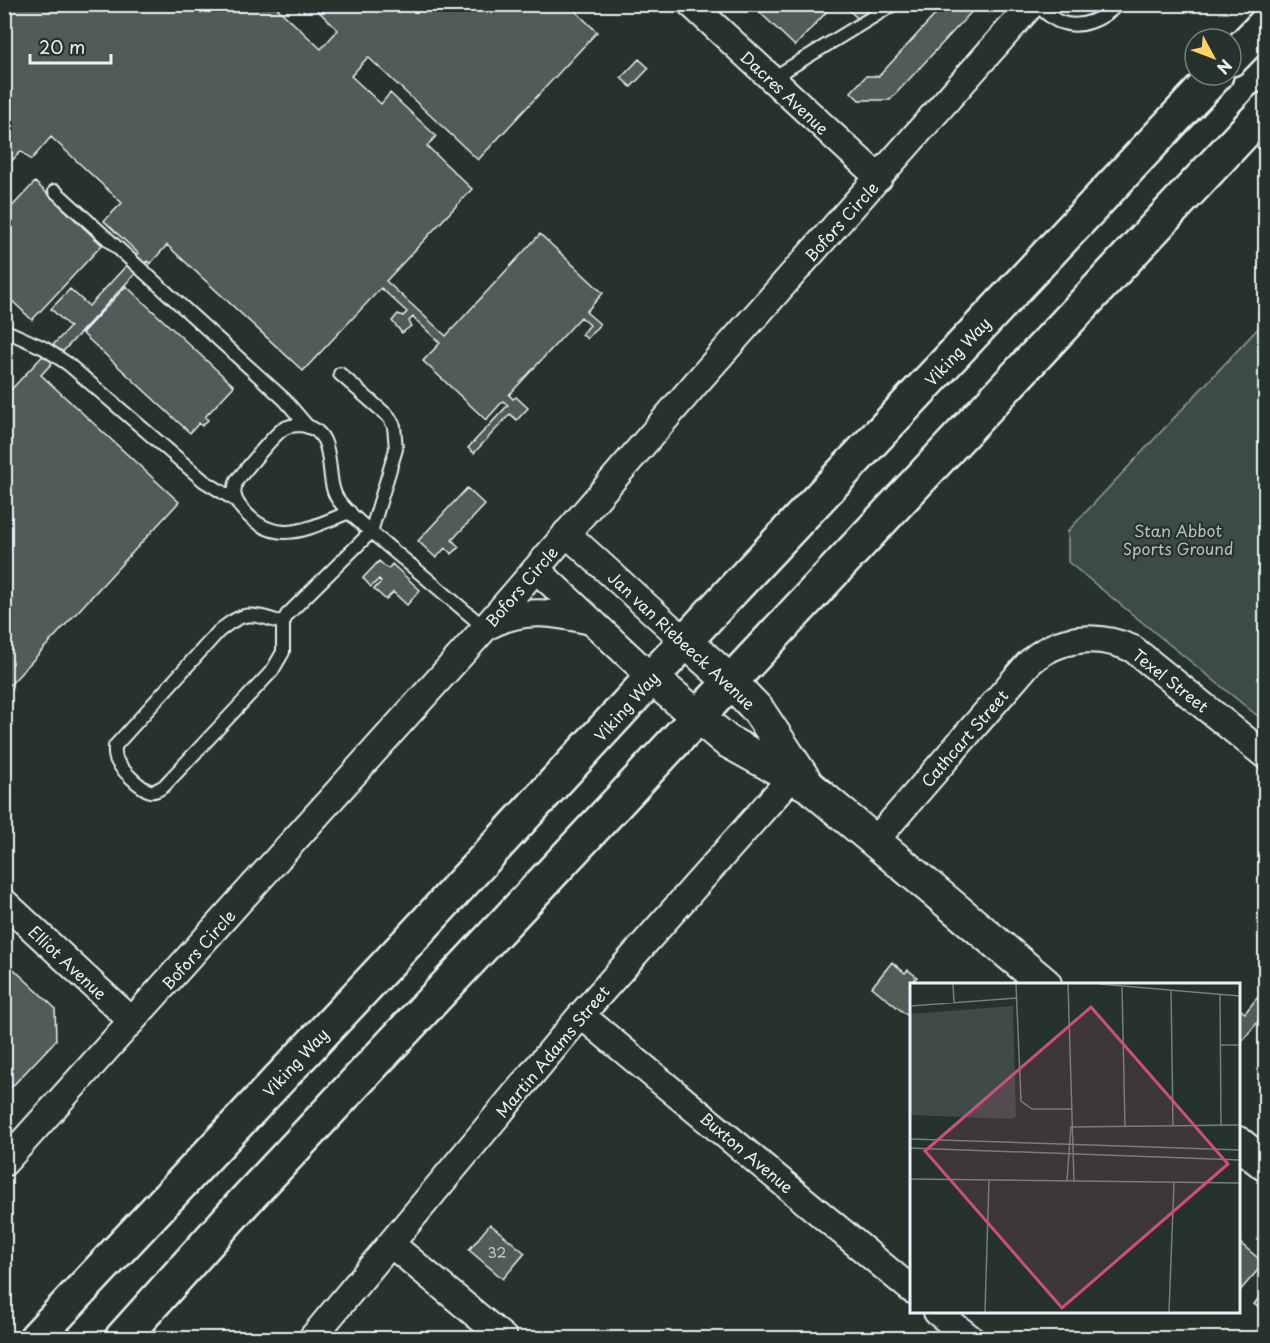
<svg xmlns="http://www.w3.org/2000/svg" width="1270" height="1343" font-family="'Playpen Sans',sans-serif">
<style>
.green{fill:#3e4b47;stroke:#939ea0;stroke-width:1.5}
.building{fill:#505c59;stroke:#e8f1f8;stroke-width:1.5}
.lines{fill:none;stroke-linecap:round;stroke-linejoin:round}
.service-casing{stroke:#e8f1f8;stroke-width:16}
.minor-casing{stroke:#e8f1f8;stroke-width:30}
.tertiary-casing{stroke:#e8f1f8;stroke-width:36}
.secondary-casing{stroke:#e8f1f8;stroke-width:38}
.service{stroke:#26332d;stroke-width:12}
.minor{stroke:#26332d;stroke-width:26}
.tertiary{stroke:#26332d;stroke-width:32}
.secondary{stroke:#26332d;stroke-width:33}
.labels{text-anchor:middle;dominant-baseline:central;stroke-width:4.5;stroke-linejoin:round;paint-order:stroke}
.number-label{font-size:14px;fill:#c2ccd0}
.street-label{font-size:16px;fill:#e8f1f8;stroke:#26332d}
.park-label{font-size:16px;fill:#b5bfc3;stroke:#26332d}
.inset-road{fill:none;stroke:#747f7e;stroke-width:1.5}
.view{fill:#cc4e82;fill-opacity:0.15;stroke:#cc4e82;stroke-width:3}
.inset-edge{fill:none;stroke:#e8f1f8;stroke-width:3}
</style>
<rect width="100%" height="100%" fill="#26332d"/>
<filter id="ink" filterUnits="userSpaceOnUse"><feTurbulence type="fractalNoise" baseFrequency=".0167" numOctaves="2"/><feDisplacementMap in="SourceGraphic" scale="12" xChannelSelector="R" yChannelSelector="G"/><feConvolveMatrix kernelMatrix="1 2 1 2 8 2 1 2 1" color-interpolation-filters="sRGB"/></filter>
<g filter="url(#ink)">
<path class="green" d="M1265 321V722L1068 562V531Z"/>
<path class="building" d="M4 4H282L278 9 321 49 338 30 311 4H568L597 32 478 160 368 57 351 76 381 104 390 93 436 136 427 146 472 189 386 281 446 336 540 234 603 293 586 312 600 324 587 339 582 334 590 325 581 317 509 395 513 399 516 397 528 408 517 420 510 414 474 453 468 448 508 405 503 401 486 420 423 361 440 343 413 317 409 321 411 326 402 333 392 321 398 314 403 316 407 312 381 288 303 371 167 245 150 264 147 261 41 375 179 502 10 685 4 680V397L70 327 51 309 70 289 89 306 138 253 104 221 122 203 51 137 31 160 21 151 4 169Z
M751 4H834L795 46Z
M843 4H873L859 20Z
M945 4H974L976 7 890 100H859L851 92 866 76H879Z
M639 59 649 68 631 87 621 78Z
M35 182 102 245 32 320 4 293V215Z
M126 286 234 386 205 417 208 420 202 426 199 423 190 433 82 333Z
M467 488 485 505 452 540 459 547 452 554 445 548 436 558 418 541Z
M379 561 388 569 392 564 420 590 407 605 393 592 386 600 374 589 381 582 379 579 371 587 363 578Z
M4 960 55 1008 56 1040 4 1095Z
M892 962 905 973 908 970 917 977 914 980 920 984H912V1011L908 1016 872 987Z
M1257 998 1266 1005V1012L1238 1046V1008L1245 1013Z
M490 1224 525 1253 503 1279 469 1250Z
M1240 1243 1264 1263 1238 1293V1245Z
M1266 1289V1313L1254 1304Z"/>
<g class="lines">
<defs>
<path id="service" d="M1036 4C1043 10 1051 19 1060 22 1081 30 1103 19 1118 4
M771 79 894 4
M55 191 285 400 308 427
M4 330 44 348 68 364 204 481 235 500
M350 512C310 527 277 549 243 510 234 500 232 492 237 480 248 468 271 437 283 429 288 426 294 425 301 425 341 430 322 480 339 501 353 519 373 533 390 548 422 574 453 601 485 628
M283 623C251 613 244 610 218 632L115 746C115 751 114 756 117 761 121 769 141 789 150 791 156 792 159 789 164 786L272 671 283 652V623L287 615 371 532 396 449 394 426 389 417 340 374"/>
<path id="minor" d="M691 4 879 178
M566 533 685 641
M536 569 652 678
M490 625C524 607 555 613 591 621
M874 842 1028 664C1057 636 1097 633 1133 649L1266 756
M4 902 132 1021
M581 1015 912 1290
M4 1163 485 628 697 382 1032 4
M391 1244 504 1338
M937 1312 970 1338
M312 1338 581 1015 799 769"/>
<path id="tertiary" d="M685 641 731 682 758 710 808 785
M652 678 727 741 809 786 1045 984
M1238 1143 1266 1165"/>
<path id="secondary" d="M1231 59 1266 23
M36 1338 421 928 713 611 1216 75
M122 1338 244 1202 1266 109"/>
</defs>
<use href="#service" class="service-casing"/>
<use href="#minor" class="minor-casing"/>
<use href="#tertiary" class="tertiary-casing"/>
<use href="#secondary" class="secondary-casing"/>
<use href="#service" class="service"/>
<use href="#minor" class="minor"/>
<use href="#tertiary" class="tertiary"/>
<use href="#secondary" class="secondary"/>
</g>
</g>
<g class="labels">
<g class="number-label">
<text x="497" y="1252">32</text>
</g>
<g class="street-label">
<text transform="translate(785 92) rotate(43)">Dacres Avenue</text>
<text transform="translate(841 221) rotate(-48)">Bofors Circle</text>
<text transform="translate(957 351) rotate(-47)">Viking Way</text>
<text transform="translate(521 586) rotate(-49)">Bofors Circle</text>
<text transform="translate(682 640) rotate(43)">Jan van Riebeeck Avenue</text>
<text transform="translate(1171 680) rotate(38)">Texel Street</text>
<text transform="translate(626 706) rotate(-48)">Viking Way</text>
<text transform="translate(964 738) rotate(-49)">Cathcart Street</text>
<text transform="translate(198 949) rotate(-48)">Bofors Circle</text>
<text transform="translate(68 962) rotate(43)">Elliot Avenue</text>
<text transform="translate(552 1051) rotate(-50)">Martin Adams Street</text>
<text transform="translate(295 1062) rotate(-47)">Viking Way</text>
<text transform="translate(747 1152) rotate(40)">Buxton Avenue</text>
</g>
<g class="park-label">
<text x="1178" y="530">Stan Abbot<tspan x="1178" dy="18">Sports Ground</tspan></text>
</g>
</g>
<g transform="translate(910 983)">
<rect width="330" height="330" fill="#26332d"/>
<path d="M103 23 106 133 103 136 0 132V31Z" fill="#3e4b47"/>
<path class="inset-road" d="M43 1 44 20M106 1 111 118 122 126H162M158 1 164 198M189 1 330 13M212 3 215 144M261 7 263 143M310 12 311 142M0 23 107 15M310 62H330M161 144 330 142M0 156 330 167M0 165 330 177M0 196 330 200M157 198 161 143M75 329 79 197M259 329 264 199"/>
<path class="view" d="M181 24 318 181 152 325 15 168Z"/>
<rect width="330" height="330" class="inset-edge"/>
</g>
<rect width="1270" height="1343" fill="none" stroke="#26332d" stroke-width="24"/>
<rect x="12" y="12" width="1246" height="1319" fill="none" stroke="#e8f1f8" stroke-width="2" filter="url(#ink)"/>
<g transform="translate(1213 57) rotate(131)"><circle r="28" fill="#26332d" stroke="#747f7e" stroke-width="1.5"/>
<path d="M0-4.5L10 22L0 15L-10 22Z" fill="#ffd166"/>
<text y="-9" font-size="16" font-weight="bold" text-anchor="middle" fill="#e8f1f8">N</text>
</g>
<path d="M30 54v9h81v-9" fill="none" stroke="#e8f1f8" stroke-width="3"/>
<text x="39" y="54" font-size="18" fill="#e8f1f8" stroke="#26332d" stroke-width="4.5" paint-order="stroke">20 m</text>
</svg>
